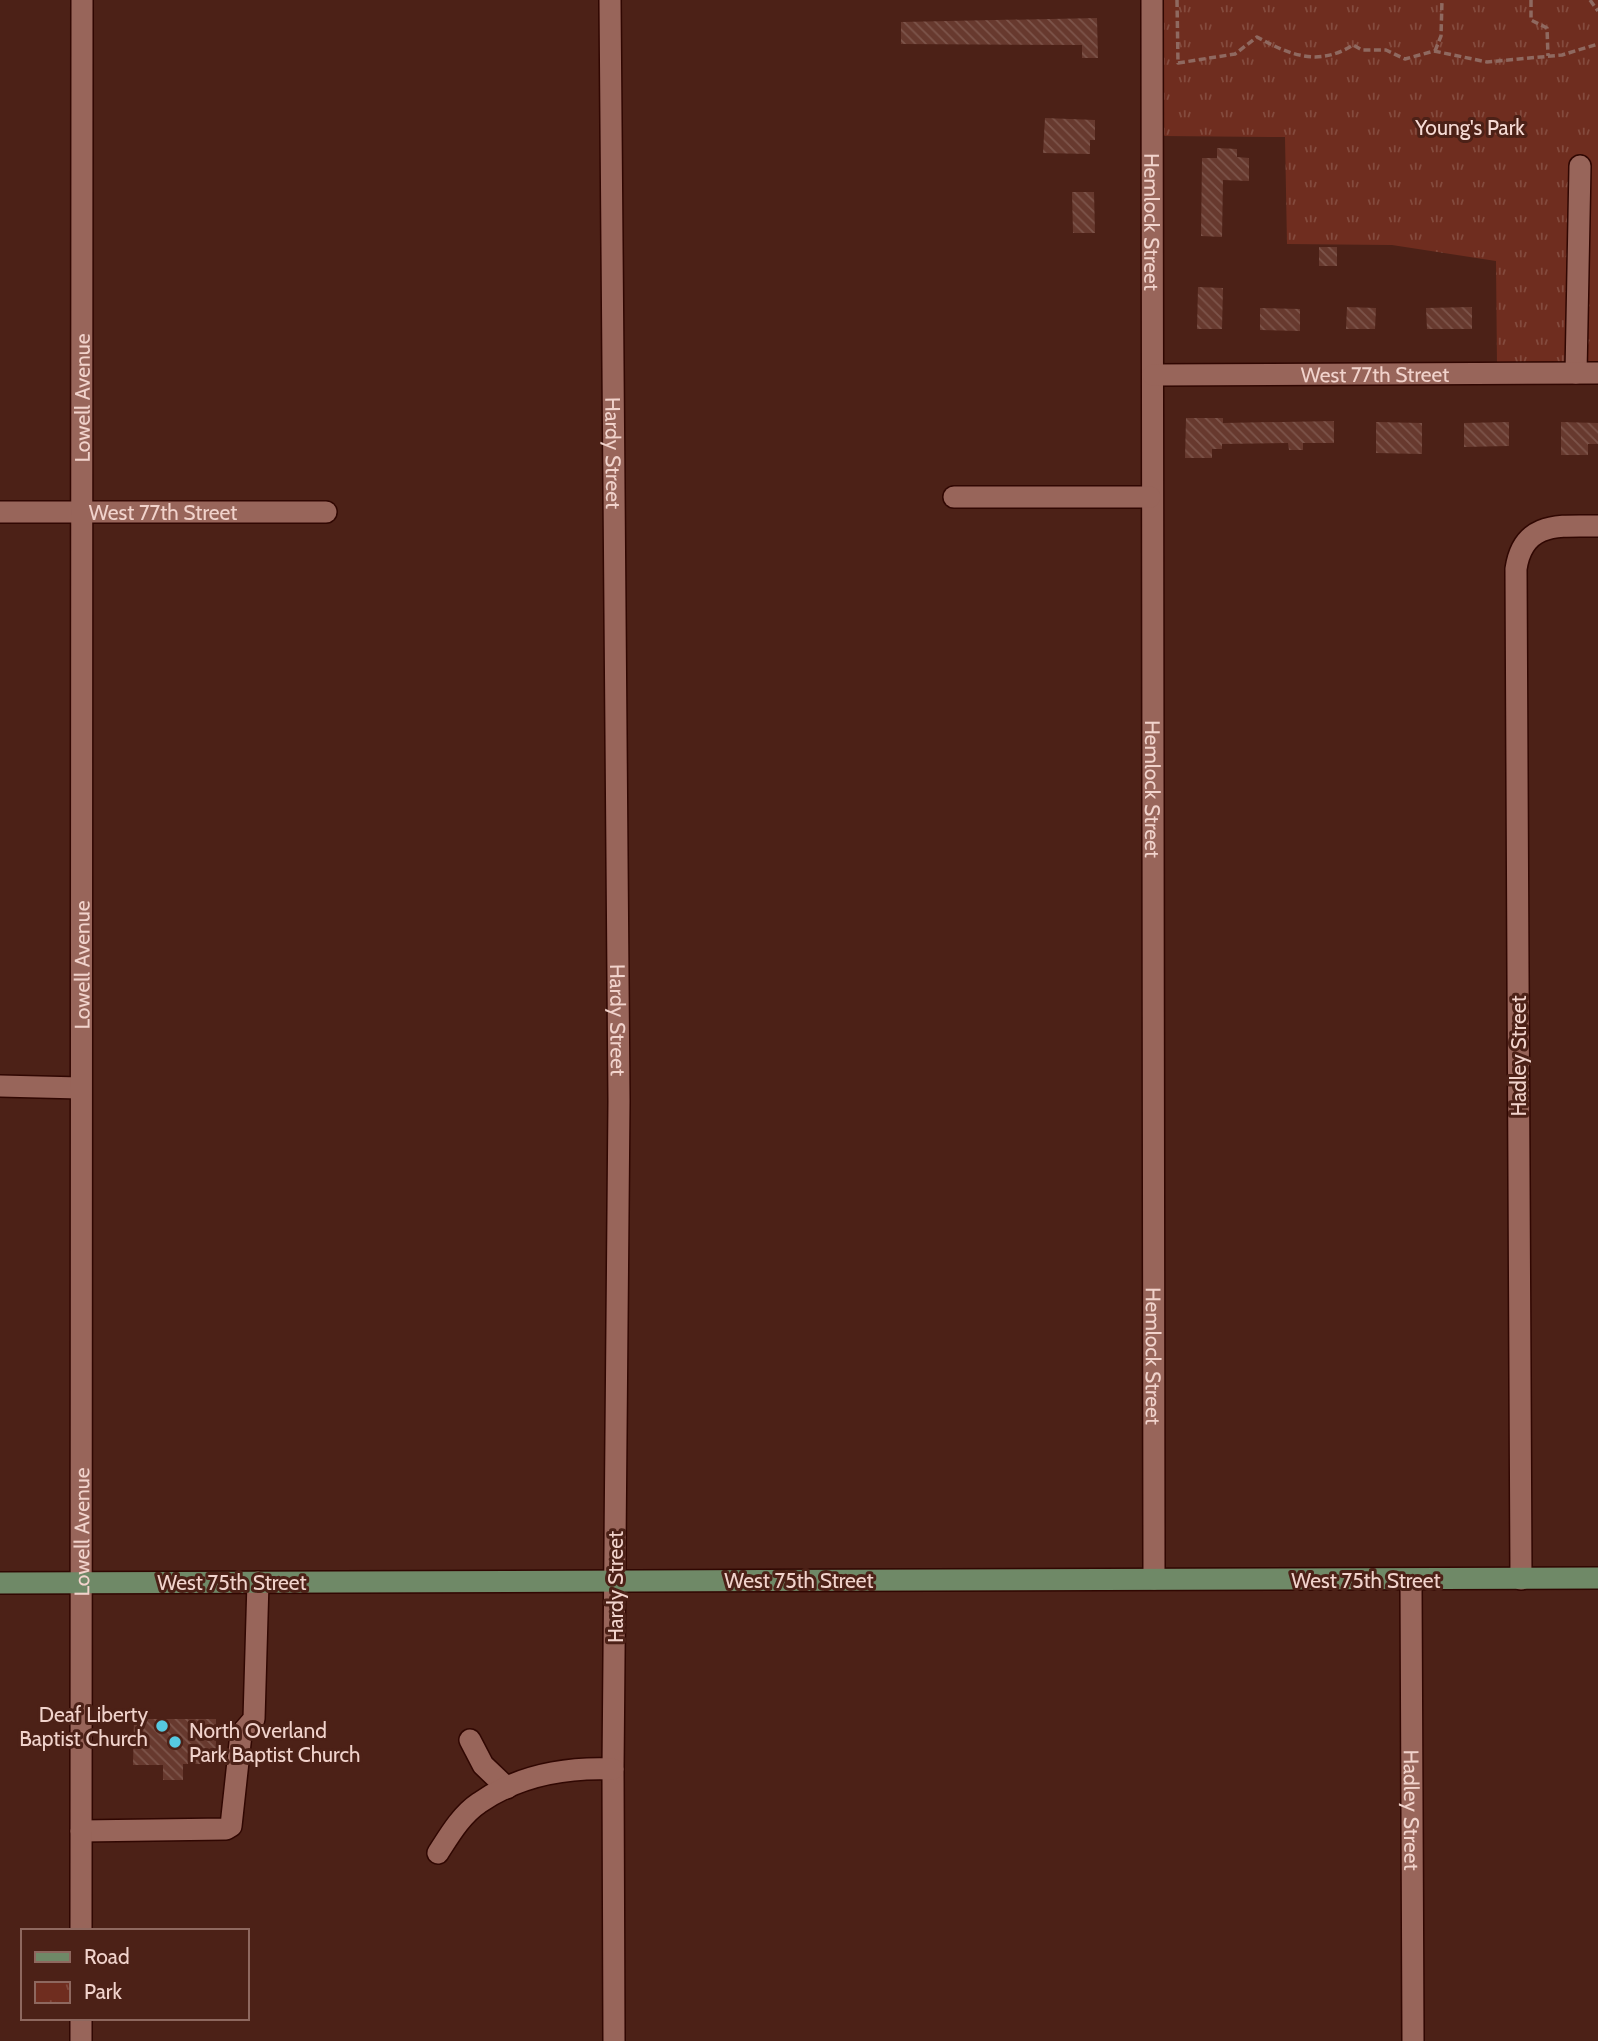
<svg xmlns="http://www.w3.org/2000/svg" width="1598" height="2041" font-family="Cabin,sans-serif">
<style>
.park{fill:url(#park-tufts)}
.building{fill:url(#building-back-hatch)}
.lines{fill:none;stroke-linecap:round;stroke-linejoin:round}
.minor-casing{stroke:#300702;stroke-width:24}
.major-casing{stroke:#300702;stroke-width:24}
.path{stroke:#8f6960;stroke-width:3.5;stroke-dasharray:7 3.5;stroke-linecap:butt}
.minor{stroke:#98655a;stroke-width:21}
.major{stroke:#6f8967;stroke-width:21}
.poi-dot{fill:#56c9e1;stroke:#4c2117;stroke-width:2.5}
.labels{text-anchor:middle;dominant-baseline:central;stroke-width:6;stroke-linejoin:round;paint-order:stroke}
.park-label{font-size:21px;fill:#f6dad4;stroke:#4c2117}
.street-label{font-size:21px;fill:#f1d3cc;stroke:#4c2117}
.poi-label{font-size:21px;fill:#f1d3cc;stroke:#4c2117;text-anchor:end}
</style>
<defs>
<pattern id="park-tufts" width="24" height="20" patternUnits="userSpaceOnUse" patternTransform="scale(1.75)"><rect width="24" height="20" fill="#6f2d1f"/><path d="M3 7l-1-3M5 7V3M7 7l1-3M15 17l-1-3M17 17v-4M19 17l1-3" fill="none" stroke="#844b3e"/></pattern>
<pattern id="building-back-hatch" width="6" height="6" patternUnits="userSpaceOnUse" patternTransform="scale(1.75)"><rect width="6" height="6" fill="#67392e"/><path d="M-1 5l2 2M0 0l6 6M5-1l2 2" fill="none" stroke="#7d554b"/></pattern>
</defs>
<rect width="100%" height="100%" fill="#4c2117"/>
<path class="park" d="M1163 0H1598V364L1497 365 1496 261 1392 245 1287 244 1285 137 1163 136Z"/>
<path class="building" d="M1097 18 1098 58H1082V45L901 44V22Z
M1045 118 1095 120V140H1090V154L1043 153Z
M1217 148 1237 149V157L1249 158V181L1223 180 1222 237 1201 236 1202 158H1217Z
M1072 192H1094L1095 233H1073Z
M1319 247H1337V266H1319Z
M1198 287 1223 288 1222 329H1197Z
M1347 307 1376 308 1375 329H1346Z
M1472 307V329H1427L1426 308Z
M1260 308 1300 309V331L1260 330Z
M1186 418H1223V423L1334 421V443H1303V450H1289L1288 443 1222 444V449H1212V458H1185Z
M1376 422 1422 423V454L1376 453Z
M1509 422V446L1464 447V423Z
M1561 422 1598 423V444H1588V455H1561Z
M134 1719H216V1764H183V1780H163V1765H133Z"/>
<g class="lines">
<defs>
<g id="minor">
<path id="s1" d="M610 0 619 1101 613 1769 614 2041"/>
<path id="s2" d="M1152 0 1154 1579"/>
<path d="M1576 373 1580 166"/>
<path id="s3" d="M1153 375 1598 373"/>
<path d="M954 497H1150"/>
<path id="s4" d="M0 512H326"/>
<path d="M0 1086 80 1088"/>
<path d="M1521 1579 1516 569C1523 521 1559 526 1598 526"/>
<path id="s5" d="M1411 1581 1413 2041"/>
<path d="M470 1740 483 1765 507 1788"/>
<path d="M81 1831 226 1829 231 1826 241 1734 254 1719 258 1582"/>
<path d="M438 1853C449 1836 461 1815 479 1803 519 1775 566 1767 613 1769"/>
<path id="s6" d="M81 1931 82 0"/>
<path d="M81 2018V2041"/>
</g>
<path id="major" d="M0 1583 1598 1578"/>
</defs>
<use href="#minor" class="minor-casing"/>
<use href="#major" class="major-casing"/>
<path class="path" d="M1177 0 1178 63 1235 54 1257 37C1290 55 1318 67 1353 45L1362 50H1386L1405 59 1434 51 1487 62 1562 55 1598 44
M1531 0V20L1547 28 1548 56
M1590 0 1598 11
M1435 51 1441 36 1442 0"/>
<use href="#minor" class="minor"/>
<use href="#major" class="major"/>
</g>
<g class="poi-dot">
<circle cx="162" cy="1726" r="7"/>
<circle cx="175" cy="1742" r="7"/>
</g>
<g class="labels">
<g class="park-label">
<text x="1470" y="127">Young's Park</text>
</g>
<g class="street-label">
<text stroke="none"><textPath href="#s2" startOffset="222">Hemlock Street</textPath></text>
<text stroke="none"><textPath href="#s3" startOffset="222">West 77th Street</textPath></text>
<text stroke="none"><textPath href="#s6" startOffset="1533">Lowell Avenue</textPath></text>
<text stroke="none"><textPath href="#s1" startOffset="453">Hardy Street</textPath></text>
<text stroke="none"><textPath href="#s4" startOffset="163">West 77th Street</textPath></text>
<text stroke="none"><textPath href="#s2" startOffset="789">Hemlock Street</textPath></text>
<text stroke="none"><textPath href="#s6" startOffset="966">Lowell Avenue</textPath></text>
<text stroke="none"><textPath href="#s1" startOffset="1020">Hardy Street</textPath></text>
<text transform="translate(1518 1056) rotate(-90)">Hadley Street</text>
<text stroke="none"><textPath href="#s2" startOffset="1356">Hemlock Street</textPath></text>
<text stroke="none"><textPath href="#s6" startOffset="399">Lowell Avenue</textPath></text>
<text x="799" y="1580">West 75th Street</text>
<text x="1366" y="1580">West 75th Street</text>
<text x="232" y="1582">West 75th Street</text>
<text transform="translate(615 1587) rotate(-90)">Hardy Street</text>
<text stroke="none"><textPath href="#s5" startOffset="229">Hadley Street</textPath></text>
</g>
<g class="poi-label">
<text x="148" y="1714">Deaf Liberty<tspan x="148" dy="24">Baptist Church</tspan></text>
<text x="189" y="1730" text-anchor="start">North Overland<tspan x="189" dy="24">Park Baptist Church</tspan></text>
</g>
</g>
<rect x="21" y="1929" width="228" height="91" fill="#4c2117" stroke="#8e685f" stroke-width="2"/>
<rect x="35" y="1952" width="35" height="10" fill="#6f8967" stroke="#8e685f" stroke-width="2"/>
<text x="84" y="1964" font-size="21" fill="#f1d3cc">Road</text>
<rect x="35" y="1982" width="35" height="21" fill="url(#park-tufts)" stroke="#8e685f" stroke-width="2"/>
<text x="84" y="1999" font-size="21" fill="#f1d3cc">Park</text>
</svg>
